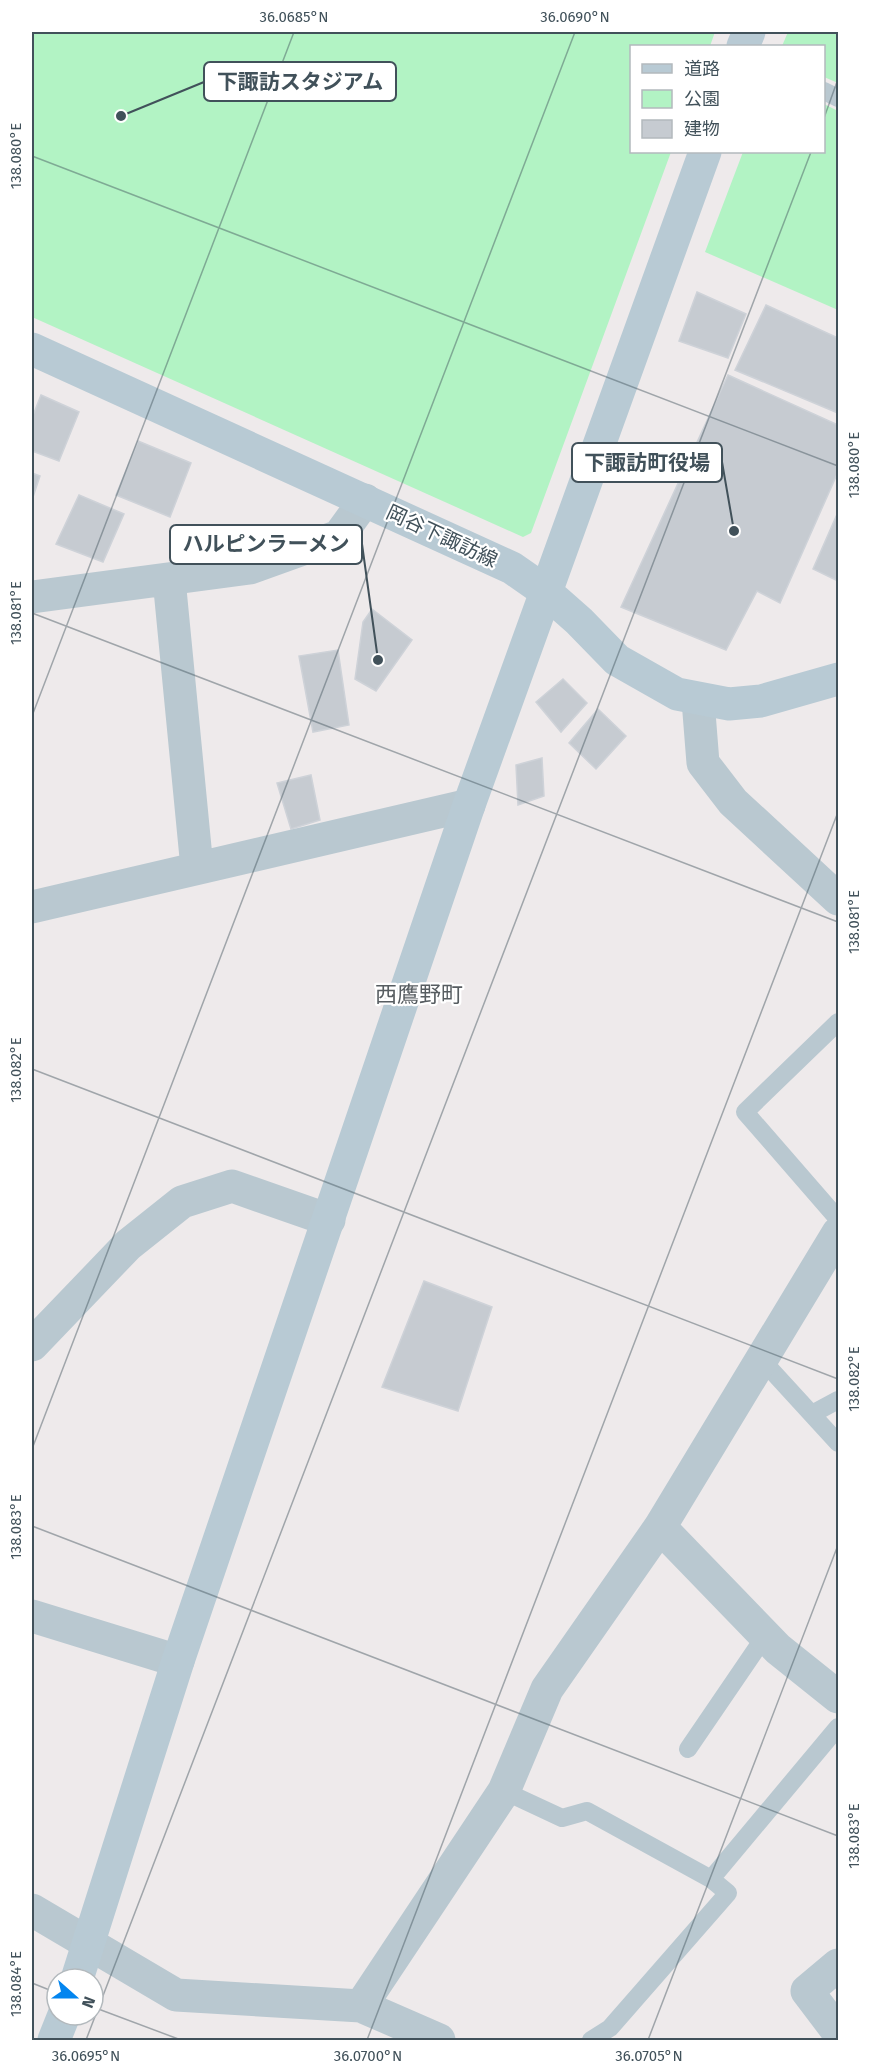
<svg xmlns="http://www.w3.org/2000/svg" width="870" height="2072" font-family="'Fira Sans','Noto Sans JP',sans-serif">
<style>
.green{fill:#b2f3c4}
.building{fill:#c6cbd1;stroke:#ced2d8;stroke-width:1.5}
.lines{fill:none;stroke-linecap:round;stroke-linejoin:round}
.lane{stroke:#b9c8d0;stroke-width:18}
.street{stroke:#b9c8d0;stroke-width:33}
.secondary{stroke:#b8cad4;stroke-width:33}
.ticks{fill:none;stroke:#41515a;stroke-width:1.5;stroke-opacity:0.45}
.labels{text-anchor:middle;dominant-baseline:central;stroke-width:4.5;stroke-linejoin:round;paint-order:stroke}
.street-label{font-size:20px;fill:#41515a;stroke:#fff}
.quarter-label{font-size:22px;fill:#575d61;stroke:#fff}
.leader{fill:none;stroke:#41515a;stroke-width:2}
.callout-dot{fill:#41515a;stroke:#fff;stroke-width:2}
.callout{fill:#fff;stroke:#41515a;stroke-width:2}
.callout-label{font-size:21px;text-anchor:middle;font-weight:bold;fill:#41515a}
.neatline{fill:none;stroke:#41515a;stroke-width:2}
.ticks-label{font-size:15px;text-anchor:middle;fill:#41515a}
</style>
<rect width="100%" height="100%" fill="#eeeaeb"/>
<path class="green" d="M32 32H715L710 46H632V152H671L531 533 523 537 32 317Z
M788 32H838V83L824 77V46H782Z
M824 104 838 111V310L705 252 743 152H824Z"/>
<path class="building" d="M697 292 746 314 728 358 679 341Z
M766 305 838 338V413L735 370Z
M728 375 838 425V472L780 603 757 591 726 650 621 607Z
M41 395 79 412 59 461 32 451V418Z
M138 441 191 463 170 517 116 495Z
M32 473 40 476 32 500Z
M79 495 124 514 103 562 56 544Z
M838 512V581L813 569Z
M372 609 412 640 376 691 355 679 363 622Z
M338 650 349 725 313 732 299 656Z
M563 679 587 703 561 732 536 702Z
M598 709 626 736 596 769 569 743Z
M542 758 544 796 518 805 516 765Z
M311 775 320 820 291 829 277 783Z
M424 1281 492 1307 458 1411 382 1387Z"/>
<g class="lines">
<path class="lane" d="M824 91 838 98
M838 1022 745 1112 838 1219
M762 1360 838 1443
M812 1414 838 1400
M688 1749 765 1636
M504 1791 562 1818 587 1811 711 1879
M591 2040 610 2028 728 1893 711 1879 838 1727"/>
<path class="street" d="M169 579 197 868
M32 597 250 568 339 536 365 500
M698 700 703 763 733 802 838 899
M32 907 469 805
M32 1345 128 1245 182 1202 232 1186 329 1220
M660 1527 778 1649 838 1697
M32 1616 178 1661
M32 1910 176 1995 361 2006 504 1791 547 1689 660 1527 838 1233
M838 1965 807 1991 838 2032
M361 2006 439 2040"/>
<path class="secondary" d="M743 46 749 32
M32 349 512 568 545 591 579 621 617 660 677 694 729 704 761 701 838 679
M77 1979 178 1661 469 805 705 152
M54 2040 64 2015"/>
</g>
<path class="ticks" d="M824 118 838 79M32 156 838 466M32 613 838 922M32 716 294 32M32 1069 838 1379M32 1449 575 32M32 1526 838 1836M32 1983 57 1993M93 2007 181 2040M86 2040 811 152M367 2040 838 812M648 2040 838 1545"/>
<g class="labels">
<g class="street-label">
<text transform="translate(442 536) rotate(25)">岡谷下諏訪線</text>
</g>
<g class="quarter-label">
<text x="419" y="994">西鷹野町</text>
</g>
</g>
<path class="leader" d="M121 116L204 82M734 531L722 462M378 660L362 544"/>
<g class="callout-dot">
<circle cx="121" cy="116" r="6"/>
<circle cx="734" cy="531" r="6"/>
<circle cx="378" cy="660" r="6"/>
</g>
<g class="callout">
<rect x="204" y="62" width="192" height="39" rx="6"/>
<rect x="572" y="443" width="150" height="39" rx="6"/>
<rect x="170" y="525" width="192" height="39" rx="6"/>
</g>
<g class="callout-label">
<text x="300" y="89">下諏訪スタジアム</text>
<text x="647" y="470">下諏訪町役場</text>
<text x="266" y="551">ハルピンラーメン</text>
</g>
<rect width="870" height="2072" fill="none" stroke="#ffffff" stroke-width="66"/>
<rect x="630" y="45" width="195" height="108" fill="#ffffff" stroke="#b3b9bd" stroke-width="1.5"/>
<rect x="642" y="64" width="30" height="9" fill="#b8cad4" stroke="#b3b9bd" stroke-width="1.5"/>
<text x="684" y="75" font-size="18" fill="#41515a">道路</text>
<rect x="642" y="90" width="30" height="18" fill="#b2f3c4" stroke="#b3b9bd" stroke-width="1.5"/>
<text x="684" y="105" font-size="18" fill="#41515a">公園</text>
<rect x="642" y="120" width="30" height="18" fill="#c6cbd1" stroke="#b3b9bd" stroke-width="1.5"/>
<text x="684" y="135" font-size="18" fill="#41515a">建物</text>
<g transform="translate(75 1997) rotate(111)"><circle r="28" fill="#ffffff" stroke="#b3b9bd" stroke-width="1.5"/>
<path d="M0-4.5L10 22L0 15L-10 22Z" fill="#0385ef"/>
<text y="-9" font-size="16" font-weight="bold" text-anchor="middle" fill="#41515a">N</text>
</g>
<rect x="33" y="33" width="804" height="2006" class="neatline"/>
<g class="ticks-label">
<text x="294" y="22">36.0685°N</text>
<text x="575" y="22">36.0690°N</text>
<text transform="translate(16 156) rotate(-90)" y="5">138.080°E</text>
<text transform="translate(854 465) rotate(-90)" y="5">138.080°E</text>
<text transform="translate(16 613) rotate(-90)" y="5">138.081°E</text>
<text transform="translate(854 922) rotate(-90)" y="5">138.081°E</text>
<text transform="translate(16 1070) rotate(-90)" y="5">138.082°E</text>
<text transform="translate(854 1379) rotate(-90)" y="5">138.082°E</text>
<text transform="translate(16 1527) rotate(-90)" y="5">138.083°E</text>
<text transform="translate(854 1836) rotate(-90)" y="5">138.083°E</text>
<text transform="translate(16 1984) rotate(-90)" y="5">138.084°E</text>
<text x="86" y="2061">36.0695°N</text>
<text x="368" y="2061">36.0700°N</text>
<text x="649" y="2061">36.0705°N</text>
</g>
</svg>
